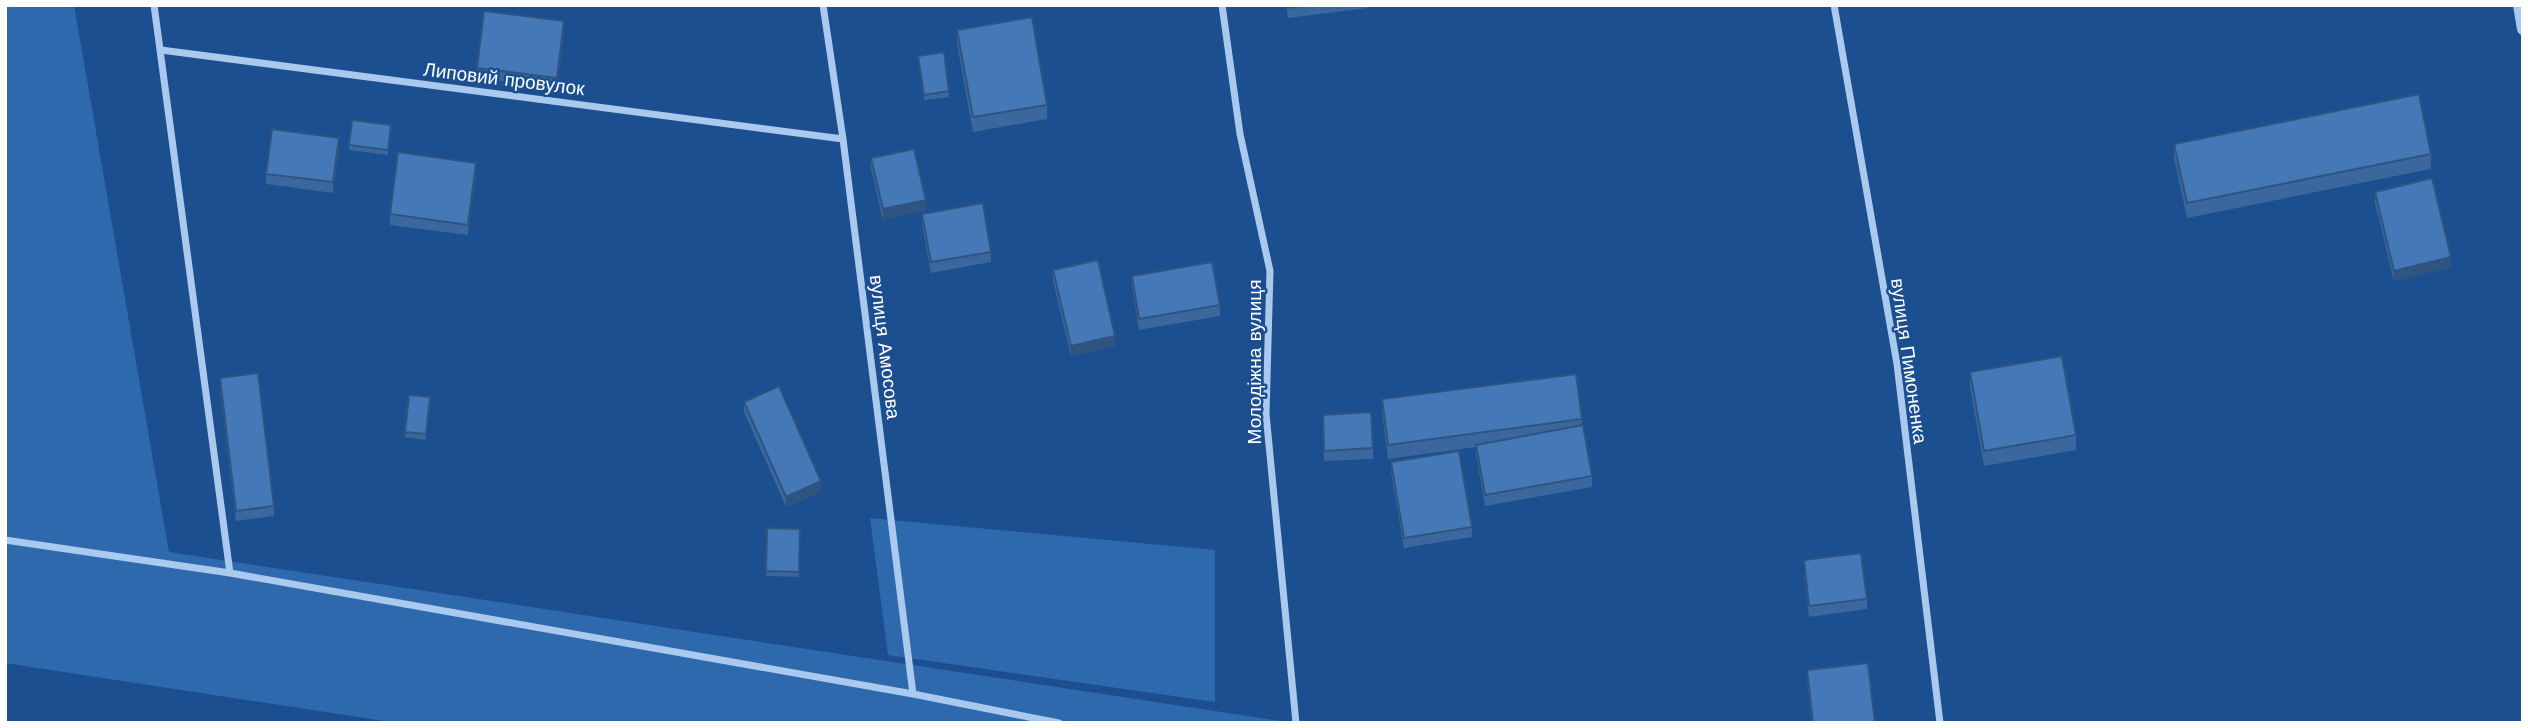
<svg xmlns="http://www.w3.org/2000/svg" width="2528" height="728" font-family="'Work Sans',sans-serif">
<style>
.green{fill:#2e69ad}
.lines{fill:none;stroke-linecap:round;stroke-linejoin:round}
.minor{stroke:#a9c9ee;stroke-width:7}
.tertiary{stroke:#a9c9ee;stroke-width:12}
.wall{fill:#3a679d}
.shaded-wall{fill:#305480}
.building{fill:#4478b7;stroke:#305480;stroke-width:2}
.labels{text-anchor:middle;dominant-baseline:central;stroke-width:5;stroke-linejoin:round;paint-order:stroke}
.street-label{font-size:19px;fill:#fff;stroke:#1b4f8f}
</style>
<rect width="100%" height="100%" fill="#1b4f8f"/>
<path class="green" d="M5 5H74L169 552 1294 723H397L5 663Z
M870 518 1215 550V702L888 655Z"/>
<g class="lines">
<path class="minor" d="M154 5 230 573
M823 5 843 139 913 694
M1222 5 1240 134 1270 271 1266 414 1296 723
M1834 5 1897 364 1940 723
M161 50 843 139
M5 540 230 573 913 694 1059 723"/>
<path class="tertiary" d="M2519 5 2523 29"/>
</g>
<path class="wall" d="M1286 5H1368V8L1288 18Z
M957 30 1047 105V119L973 132 957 44Z
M564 32 557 89 477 78V68Z
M918 56 949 91V97L924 100Z
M391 131 388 155 349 150V145Z
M2174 144 2431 154V169L2187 218 2174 158Z
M339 149 333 193 266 184V174Z
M871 158 926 210 883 220 871 169Z
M476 173 468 235 390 225V214Z
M2375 192 2451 267 2394 281 2375 203Z
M922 214 991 252V262L931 273 922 224Z
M1053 270 1115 346 1071 356 1053 281Z
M1132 276 1220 305V316L1139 330 1132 286Z
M1970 372 2076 435V450L1984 466 1970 387Z
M220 378 274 506V516L236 521 220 388Z
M1382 399 1582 419V426L1592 476V487L1485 506 1476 455V447L1388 459 1382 414Z
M744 402 821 492 786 507 744 412Z
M430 403 426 440 405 437V432Z
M1323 425 1373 448V459L1324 461Z
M1391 462 1472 527V537L1404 548 1391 472Z
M767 528 800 529 799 577 766 576Z
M1804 560 1867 599V609L1809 617 1804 570Z
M1807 670 1875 723H1812L1807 680Z"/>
<path class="shaded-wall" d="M564 21V32L557 89V78Z
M339 138V149L333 193V182Z
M476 163V173L468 235V225Z
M926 200V210L883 220V209Z
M2451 257V267L2394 281V271Z
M1115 336V346L1071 356V346Z
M821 481V492L786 507V497Z"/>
<path class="building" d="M1287 5H1308L1288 8Z
M484 11 564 21 557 78 477 68Z
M1032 17 1047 105 973 117 957 30Z
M944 52 949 91 924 95 918 56Z
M2419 94 2431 154 2187 203 2174 144Z
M352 120 391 125 388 150 349 145Z
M272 129 339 138 333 182 266 174Z
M914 149 926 200 883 209 871 158Z
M398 152 476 163 468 225 390 214Z
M2432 178 2451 257 2394 271 2375 192Z
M983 203 991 252 931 262 922 214Z
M1098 260 1115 336 1071 346 1053 270Z
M1212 262 1220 305 1139 319 1132 276Z
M2062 356 2076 435 1984 451 1970 372Z
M258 373 274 506 236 511 220 378Z
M1576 374 1582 419 1388 445 1382 399Z
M779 386 821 481 786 497 744 402Z
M409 395 430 397 426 434 405 432Z
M1371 412 1373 448 1324 451 1323 415Z
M1583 425 1592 476 1485 495 1476 445Z
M1459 451 1472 527 1404 538 1391 462Z
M767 528 800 529 799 572 766 571Z
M1861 553 1867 599 1809 606 1804 560Z
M1868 663 1875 723H1813L1807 670Z"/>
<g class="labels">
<g class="street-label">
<text transform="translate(504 79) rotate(7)">Липовий провулок</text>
<text transform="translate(885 347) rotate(83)">вулиця Амосова</text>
<text transform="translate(1909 361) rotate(82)">вулиця Пимоненка</text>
<text transform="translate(1254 362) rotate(-90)">Молодіжна вулиця</text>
</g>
</g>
<rect width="2528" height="728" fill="none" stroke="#ffffff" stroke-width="14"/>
</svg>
